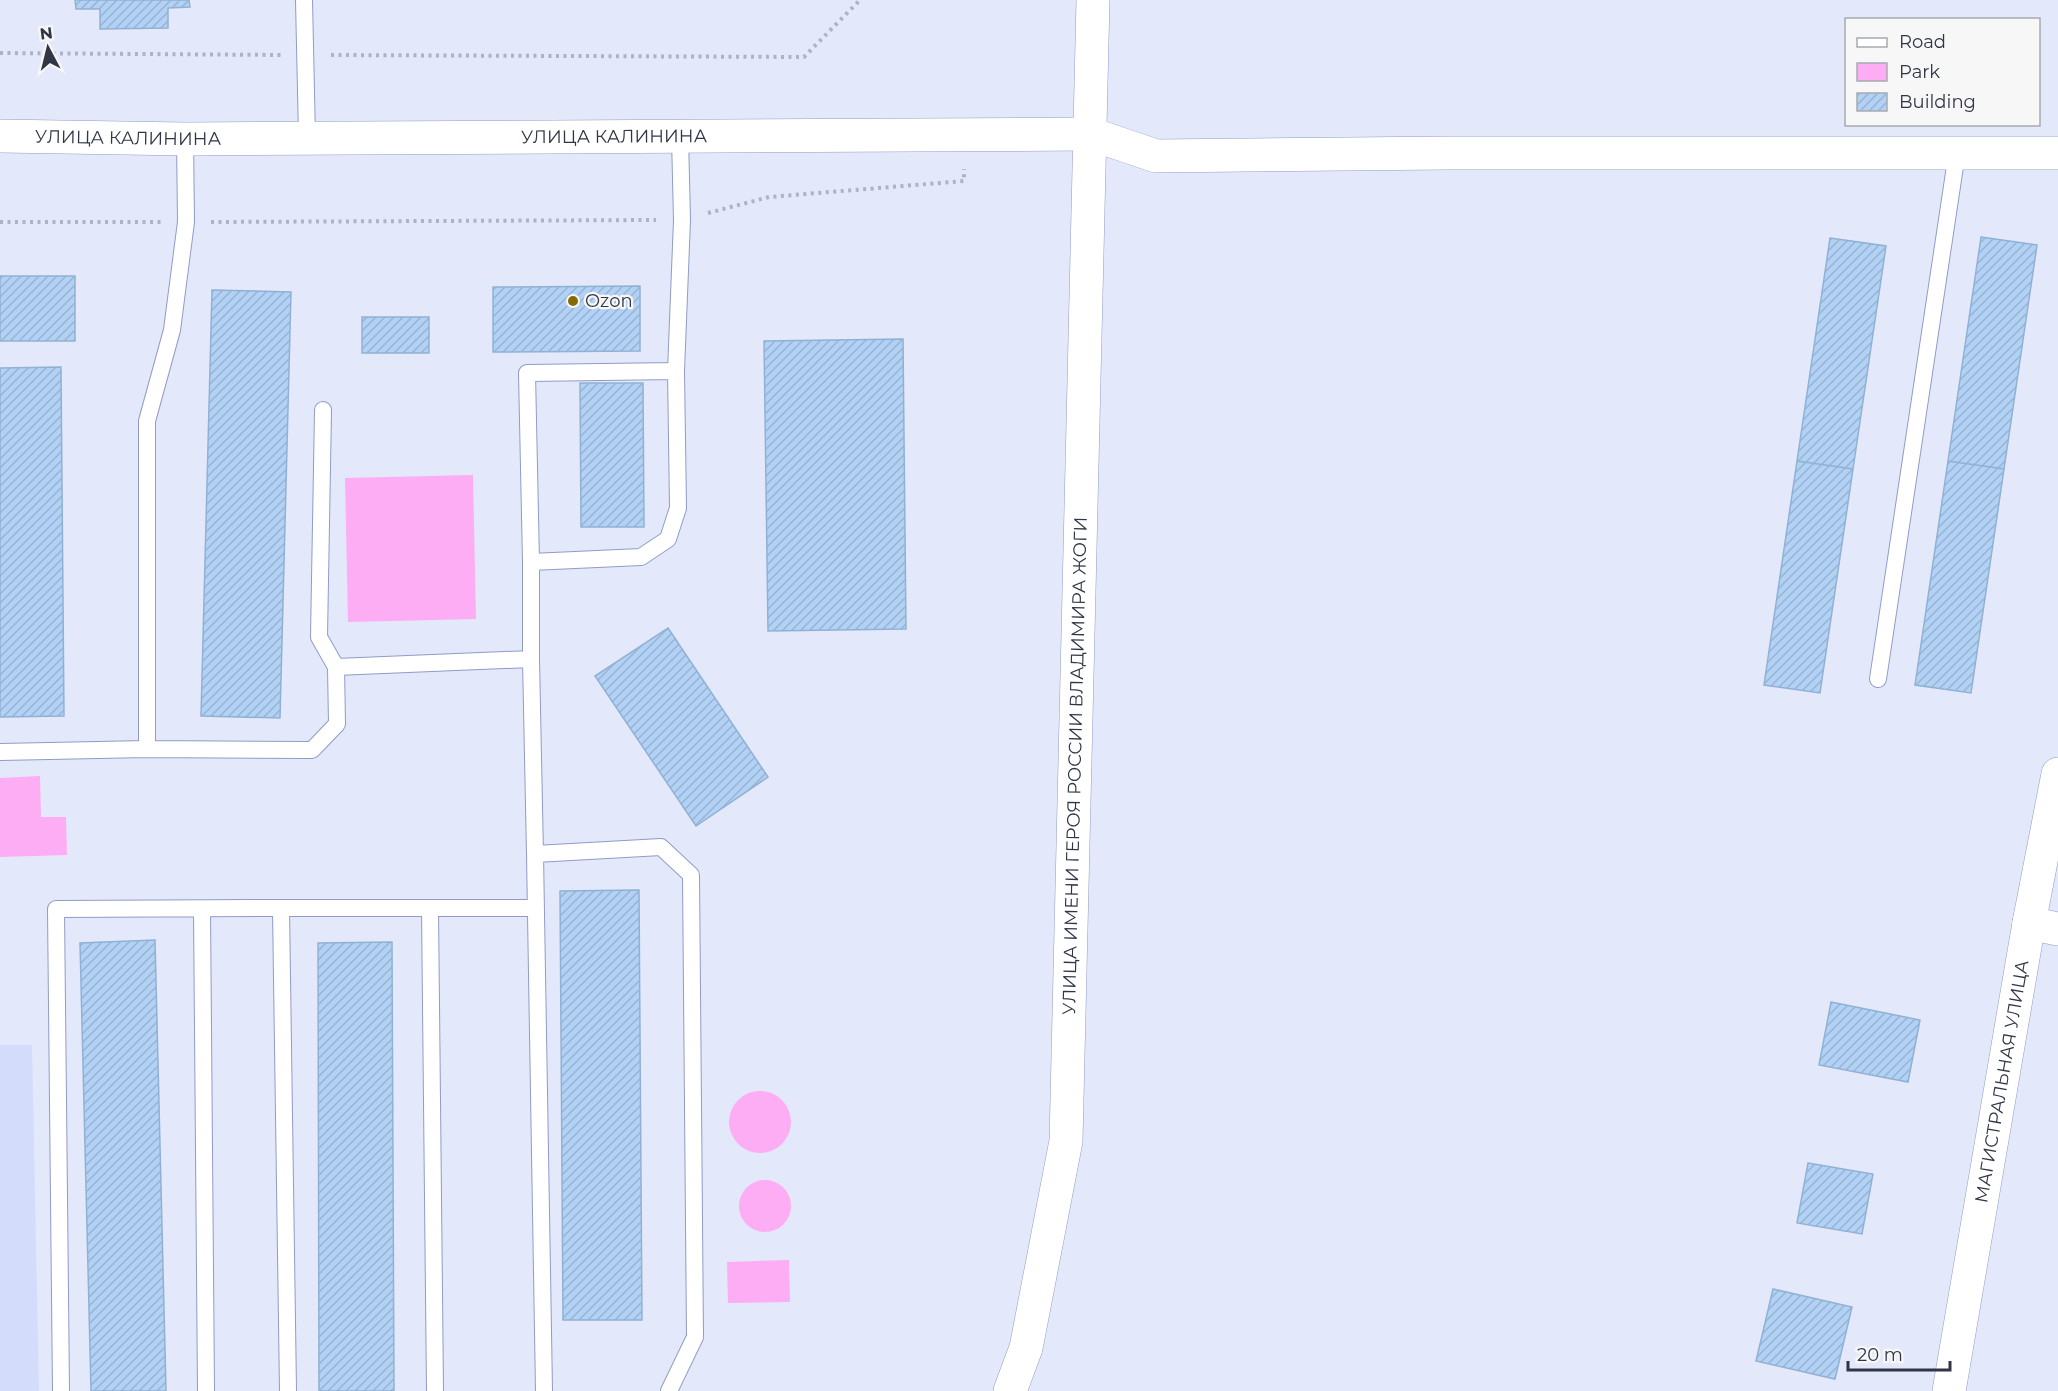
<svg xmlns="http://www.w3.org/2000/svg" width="2058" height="1391" font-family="Montserrat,sans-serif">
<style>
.built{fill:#d3ddfb}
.green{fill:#fdadf3}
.building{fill:url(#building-hatch);stroke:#91b1d4;stroke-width:1.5}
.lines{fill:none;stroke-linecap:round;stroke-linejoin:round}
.lane-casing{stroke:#909cc5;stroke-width:18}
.street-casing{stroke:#909cc5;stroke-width:34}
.secondary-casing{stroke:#909cc5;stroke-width:34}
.path{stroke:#adb3c4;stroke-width:4;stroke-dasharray:3 4.5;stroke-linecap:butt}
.lane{stroke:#fff;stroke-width:16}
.street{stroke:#fff;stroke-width:33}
.secondary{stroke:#fff;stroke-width:33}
.poi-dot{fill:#856b06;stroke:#f7f7f7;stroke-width:2}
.labels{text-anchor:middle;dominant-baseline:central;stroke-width:4.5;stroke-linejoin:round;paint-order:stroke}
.street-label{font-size:18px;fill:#303646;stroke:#f7f7f7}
.poi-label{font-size:18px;fill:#303646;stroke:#f7f7f7;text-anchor:start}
</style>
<defs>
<pattern id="building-hatch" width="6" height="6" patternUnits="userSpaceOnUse" patternTransform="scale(1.5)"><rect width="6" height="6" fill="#b1d1f5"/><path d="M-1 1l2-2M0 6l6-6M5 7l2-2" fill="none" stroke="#99b4d3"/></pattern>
</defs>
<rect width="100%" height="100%" fill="#e3e9fb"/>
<path class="built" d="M0 1045H32L39 1391H0Z"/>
<path class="green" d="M473 475 476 619 348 622 345 478Z
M40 776 41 817H66L67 855 0 857V778Z
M729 1122a31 31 0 1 1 62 0a31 31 0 1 1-62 0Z
M739 1206a26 26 0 1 1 52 0a26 26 0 1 1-52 0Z
M789 1260 790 1302 728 1303 727 1262Z"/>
<path class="building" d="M75 0H189L190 7 168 8V28L100 29V9H76Z
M1981 237 2037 245 2004 469 1948 461Z
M1830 238 1886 246 1853 469 1797 461Z
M0 276H75V341H0Z
M640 286V351L493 352V287Z
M212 290 291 292 280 718 201 716Z
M362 317H429V353H362Z
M903 339 906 629 768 631 764 341Z
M61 367 64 716 0 717V368Z
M580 383H643L644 527H581Z
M1797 461 1853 469 1820 693 1764 685Z
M1948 461 2004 469 1971 693 1915 685Z
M668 628 768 777 696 826 595 676Z
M639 890 642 1320H563L560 891Z
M155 940 166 1391H91L80 943Z
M392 942 394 1391H319L318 943Z
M1831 1002 1920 1020 1908 1082 1819 1065Z
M1808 1163 1873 1174 1862 1234 1797 1223Z
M1773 1289 1852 1307 1835 1379 1756 1361Z"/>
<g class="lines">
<defs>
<path id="lane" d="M304 0 307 137
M323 410 319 637 336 667
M531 562 527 373 676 371
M531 659 535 854
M1878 679 1957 153
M147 749V421L172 330 186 222 185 139
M0 752 147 749 312 750 337 724 336 667 531 659V562L641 557 668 539 678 508 676 371 682 220 680 137
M202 909 206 1391
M61 1391 56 909 281 908
M288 1391 281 908H430
M435 1391 430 908H536
M544 1391 535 854 661 847 691 875 695 1337 669 1391"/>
<g id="street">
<path d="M1091 134 1156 156 1448 153H2058"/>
<path d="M2029 923 2058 929"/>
<path id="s1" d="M1949 1391 2029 923 2058 774"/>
</g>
<g id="secondary">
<path id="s2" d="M0 136 185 139 1091 134"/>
<path id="s3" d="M1010 1391 1026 1348 1066 1141 1093 0"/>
</g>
</defs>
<use href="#lane" class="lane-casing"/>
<use href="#street" class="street-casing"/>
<use href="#secondary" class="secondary-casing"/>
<path class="path" d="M0 53 281 55
M331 55 804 57 860 0
M708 213 769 197 964 181V169
M0 222H161
M211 222 656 220"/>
<use href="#lane" class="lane"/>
<use href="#street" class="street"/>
<use href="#secondary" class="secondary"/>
</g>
<circle class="poi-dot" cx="573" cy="301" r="6"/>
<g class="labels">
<g class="street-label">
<text stroke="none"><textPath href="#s2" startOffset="128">УЛИЦА КАЛИНИНА</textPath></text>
<text stroke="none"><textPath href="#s2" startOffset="614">УЛИЦА КАЛИНИНА</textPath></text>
<text stroke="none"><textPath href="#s3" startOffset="632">УЛИЦА ИМЕНИ ГЕРОЯ РОССИИ ВЛАДИМИРА ЖОГИ</textPath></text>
<text stroke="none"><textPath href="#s1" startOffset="314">МАГИСТРАЛЬНАЯ УЛИЦА</textPath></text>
</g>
<g class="poi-label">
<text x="585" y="301">Ozon</text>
</g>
</g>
<rect x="1845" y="18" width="195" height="108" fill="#f7f7f7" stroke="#a7aab0" stroke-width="1.5"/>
<rect x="1857" y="38" width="30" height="9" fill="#ffffff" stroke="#a7aab0" stroke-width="1.5"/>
<text x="1899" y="48" font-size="18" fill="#303646">Road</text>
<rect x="1857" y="63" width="30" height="18" fill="#fdadf3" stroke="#a7aab0" stroke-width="1.5"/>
<text x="1899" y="78" font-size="18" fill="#303646">Park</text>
<rect x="1857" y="93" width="30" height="18" fill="url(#building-hatch)" stroke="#a7aab0" stroke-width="1.5"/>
<text x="1899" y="108" font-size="18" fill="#303646">Building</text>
<g transform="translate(48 48) rotate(353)" stroke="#f7f7f7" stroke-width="4.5" paint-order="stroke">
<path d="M0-4.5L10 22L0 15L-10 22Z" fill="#303646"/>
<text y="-9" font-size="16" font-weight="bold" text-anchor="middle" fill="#303646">N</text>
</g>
<path d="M1848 1361v9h102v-9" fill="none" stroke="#303646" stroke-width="3"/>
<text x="1857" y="1361" font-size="18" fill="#303646" stroke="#f7f7f7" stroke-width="4.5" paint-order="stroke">20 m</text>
</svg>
